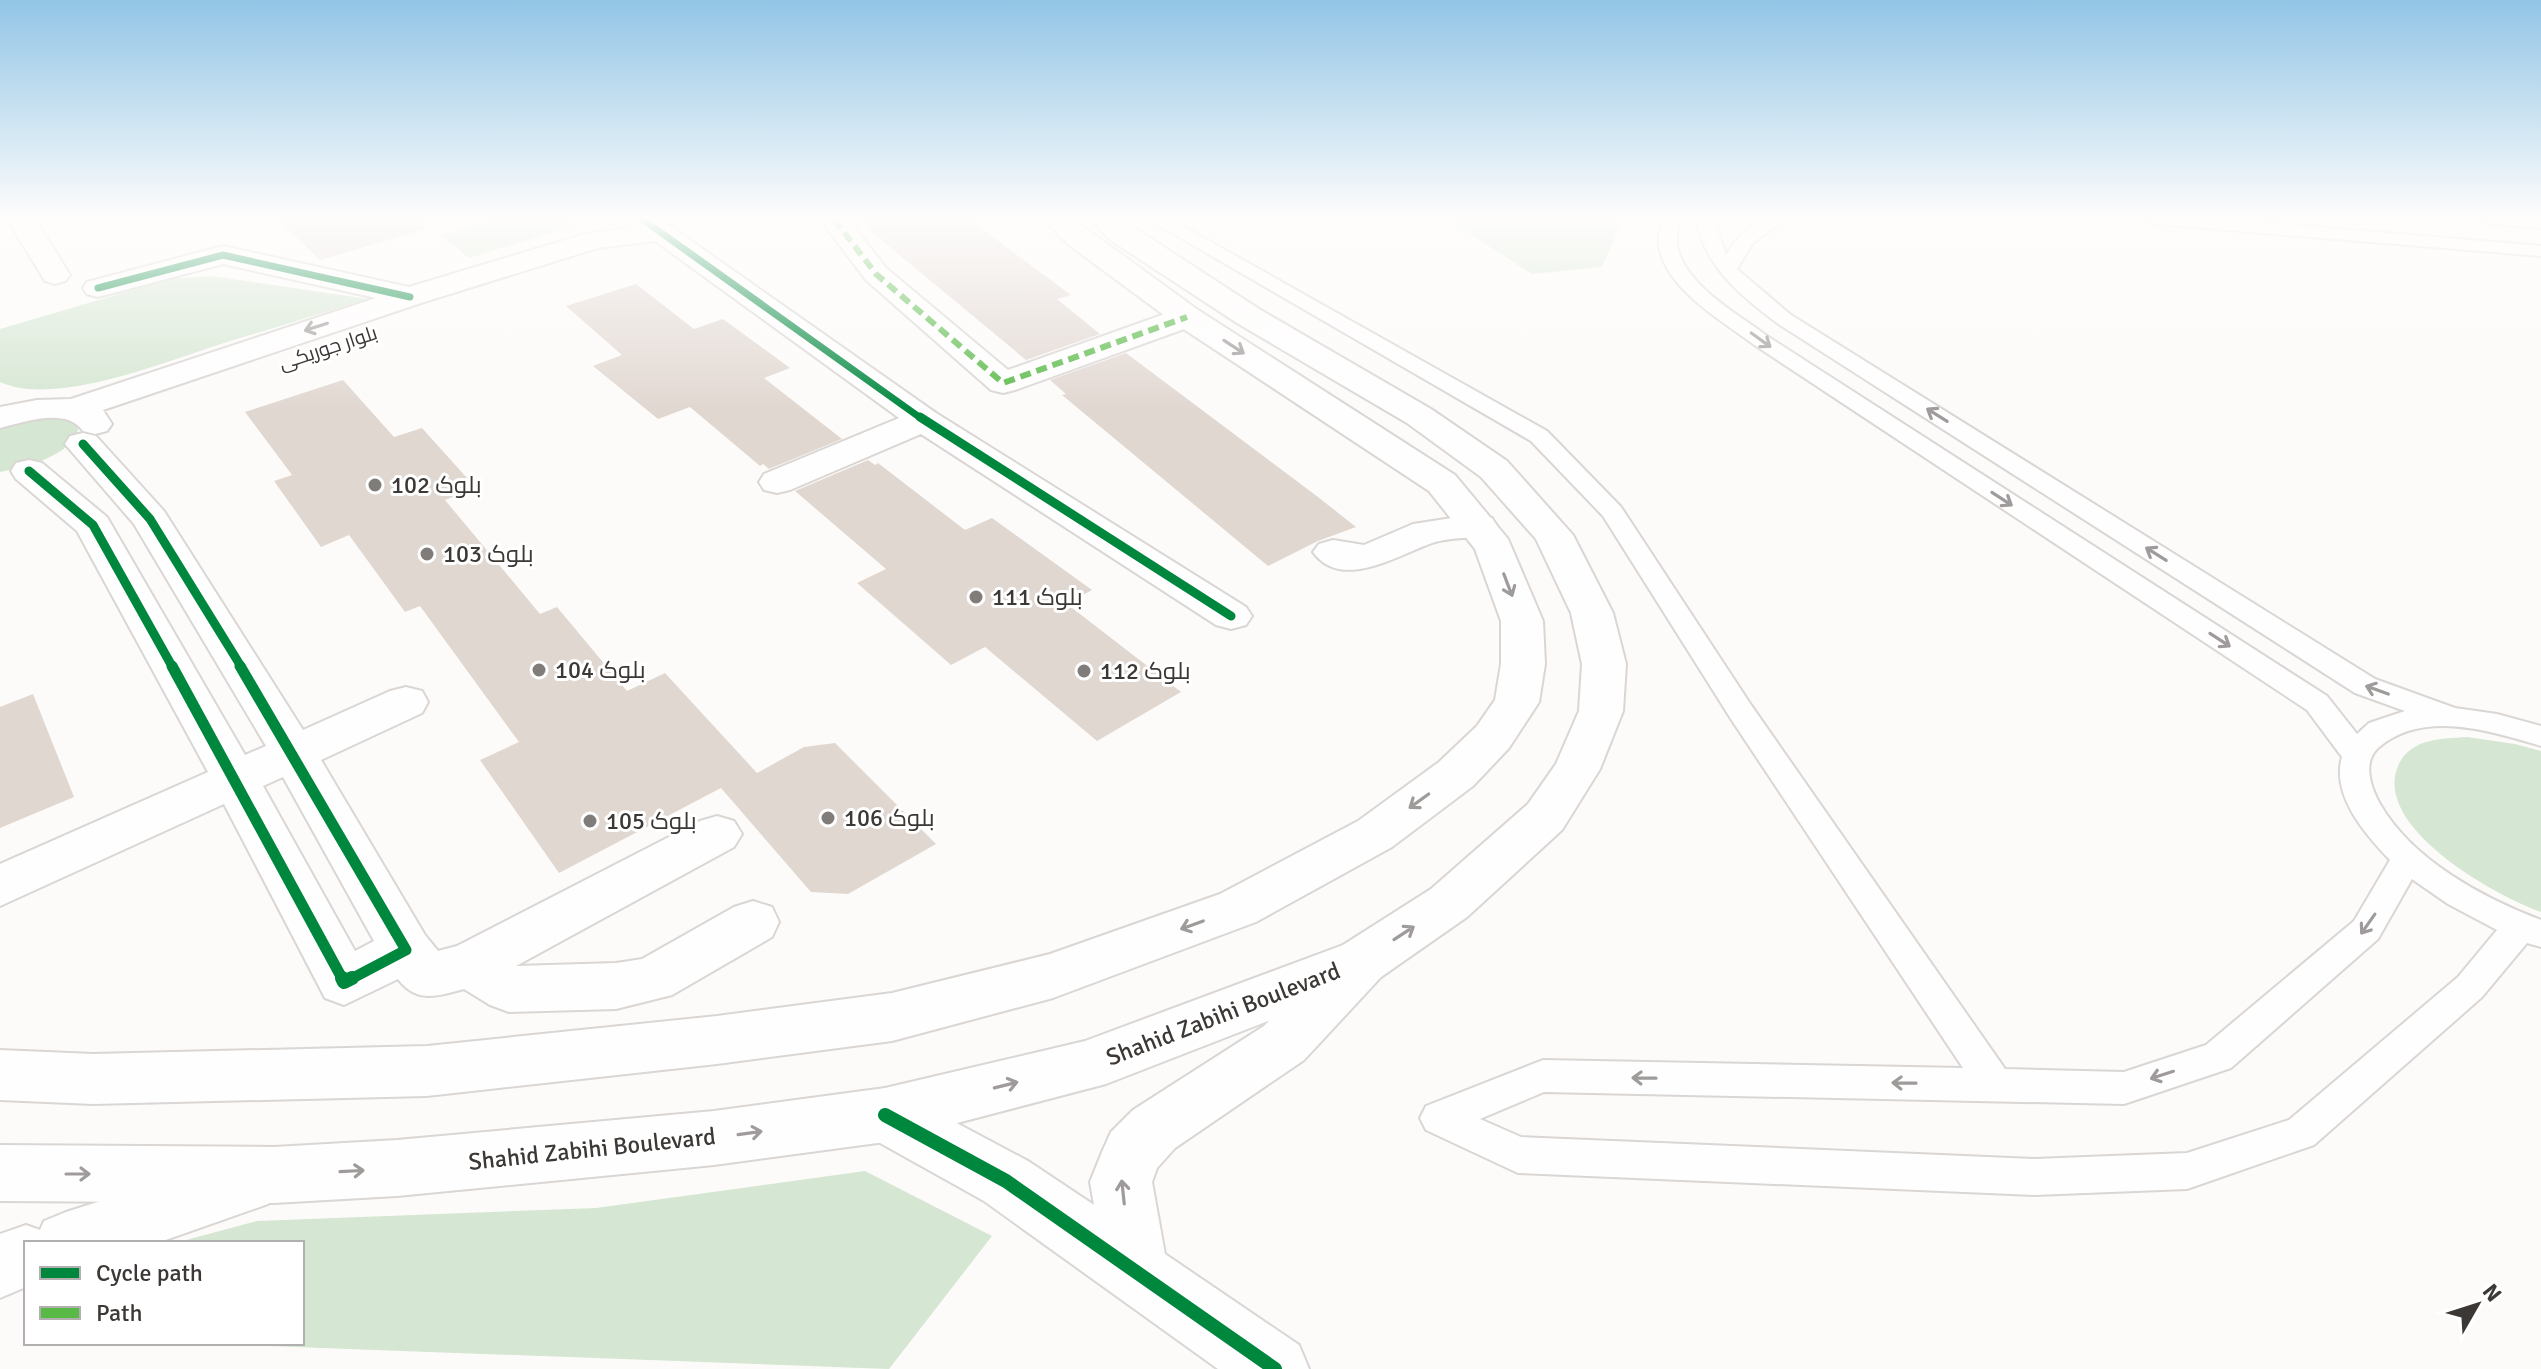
<svg xmlns="http://www.w3.org/2000/svg" width="2541" height="1369" font-family="Signika,Cairo,sans-serif">
<style>
.green{fill:#d5e6d2}
.building{fill:#e1d7d1}
.lines{fill:none;stroke-linecap:round;stroke-linejoin:round}
.service-casing{stroke:#d9d6d4;stroke-width:4}
.minor-casing{stroke:#d9d6d4;stroke-width:4}
.secondary-casing{stroke:#d9d6d4;stroke-width:4}
.service{fill:#fffefe;fill-rule:evenodd}
.minor{fill:#fffefe;fill-rule:evenodd}
.secondary{fill:#fffefe;fill-rule:evenodd}
.quiet{stroke:#58b947;stroke-width:6;stroke-dasharray:11 6;stroke-linecap:butt}
.cycleway-far3-casing{stroke:#fff;stroke-width:11}
.cycleway-far2-casing{stroke:#fff;stroke-width:13}
.cycleway-far1-casing{stroke:#fff;stroke-width:16}
.cycleway-casing{stroke:#fff;stroke-width:19}
.cycleway-far3{stroke:#00873e;stroke-width:7}
.cycleway-far2{stroke:#00873e;stroke-width:9}
.cycleway-far1{stroke:#00873e;stroke-width:11}
.cycleway{stroke:#00873e;stroke-width:14}
.oneway{stroke:#9e9b9a}
.poi-dot{fill:#807c7a;stroke:#fff;stroke-width:3}
.labels{text-anchor:middle;dominant-baseline:central;stroke-width:6;stroke-linejoin:round;paint-order:stroke}
.far-street-label{font-size:20px;fill:#3c3836;stroke:#fff}
.poi-label{font-size:24px;fill:#3c3836;stroke:#fff;text-anchor:start}
.street-label{font-size:24px;fill:#3c3836;stroke:#fff}
</style>
<rect width="100%" height="100%" fill="#fdfbf9"/>
<path class="green" d="M494 219H567L576 225 469 258 440 235Z
M1447 219H1623L1602 267 1532 274Z
M211 276 368 299C319 314 270 329 221 344 165 362 55 407 0 382V329L170 279Z
M47 416 74 420 79 426C74 456 25 467 0 472V425Z
M2467 737 2515 744 2541 751V912C2495 896 2372 827 2398 766 2403 753 2416 744 2430 741 2442 738 2455 738 2467 737Z
M865 1171 992 1236 889 1369 189 1343H302V1243H175L257 1221 596 1208Z"/>
<path class="building" d="M277 219H424L425 229 320 260Z
M856 219H953L958 223 970 220 1071 295 1057 299 1100 334 1026 360Z
M636 284 694 329 723 319 790 368 764 378 842 439 769 469 763 464 760 466 690 407 658 419 593 366 622 355 566 306Z
M1126 353 1318 497 1356 527 1318 541 1268 566 1062 395 1066 394 1050 380Z
M343 380 394 437 422 428 476 488 445 500 540 614 557 607 627 691 665 673 757 773 804 747 835 743 936 844 848 894 811 892 721 788 559 873 480 760 519 742 420 606 405 612 349 535 321 547 274 481 292 475 245 412Z
M868 460 875 465 878 463 965 530 992 518 1092 590 1067 604 1181 692 1097 741 985 647 951 665 857 583 886 569 795 491Z
M33 694 74 797 0 828V707Z"/>
<g class="lines">
<defs>
<path id="service" d="M1148 219H1170L1547 431 1621 507 1751 705 2005 1069 2124 1072 2206 1045 2354 921 2390 860C2365 834 2331 795 2342 757L2307 710 1753 344C1721 320 1671 292 1660 251 1657 240 1660 229 1662 219H1680C1678 229 1675 240 1678 250 1689 288 1738 314 1767 336L2327 696 2357 734 2369 723 2405 711 2355 693 1777 323C1740 295 1705 267 1696 219H1714L1726 255C1743 229 1754 219 1785 219L1753 243 1737 269 1791 315 2375 679 2455 708 2497 714 2541 726V746C2490 731 2423 709 2378 748 2362 763 2371 788 2380 804 2412 860 2483 898 2541 920V947L2527 943 2482 997 2314 1145 2187 1189 2035 1195 1518 1173 1426 1130 1420 1118 1426 1106 1543 1060 1963 1068 1731 719 1603 516 1531 441ZM2412 879 2448 904 2497 930 2458 977 2289 1120 2187 1153 2035 1159 1521 1137 1480 1119 1544 1092 2124 1104 2231 1068 2378 939Z
M2145 219H2219L2541 246V256L2154 224Z
M2480 219H2541V228L2489 224Z"/>
<path id="minor" d="M7 219H35L70 275 65 281 55 284 45 281Z
M628 219H660L936 413 1246 607 1252 616 1246 625 1231 629 1216 625 921 434 790 490 777 493 764 490 759 482 764 474 899 418 655 241 598 248 421 303 103 410 112 424 107 431 95 434 83 431C66 407 25 422 0 428V407L37 400 71 399 376 298 223 264 98 297 87 294 83 288 87 282 223 246 409 287 585 234 635 227Z
M820 219H848L886 268 1008 370 1176 310 1187 308 1198 310 1203 317 1198 324 1015 390 1003 393 991 390 866 280Z
M83 433 96 436 164 511 303 730 390 691 406 687 422 691 428 702 422 713 321 760 425 935 438 951 457 946 700 821 717 816 734 821 742 834 734 847 516 966 616 963 642 959 734 907 753 901 772 907 779 922 772 937 672 995 616 1009 509 1012 490 1005 464 989C437 996 417 1004 398 979L344 1005 325 998 224 804 0 906V864L208 772 77 531 16 479 11 471 16 463 29 460 42 463 107 517 245 755 266 746 134 524 65 444 70 436ZM283 777 374 941 355 951 263 786Z
M1478 514 1492 518 1497 526 1492 534C1473 539 1453 537 1435 542 1403 552 1342 593 1313 552L1319 544 1333 540 1364 545 1413 524Z
M1362 939 1381 945 1389 961 1381 977 1304 1060 1175 1148 1157 1168 1152 1182 1165 1254 1299 1345 1309 1369H1218L984 1201 864 1134 855 1115 864 1096 885 1088 906 1096 1028 1161 1094 1205 1090 1182 1102 1152 1111 1132 1133 1110 1264 1026 1343 945Z
M246 1155 268 1164 277 1184 268 1204 157 1243H26V1287L0 1298V1234L26 1225 40 1230 44 1221 66 1212Z"/>
<path id="secondary" d="M1043 219H1073L1198 310 1455 475 1508 539 1543 621 1545 664 1539 702 1509 748 1473 786 1392 847 1256 922 1053 998 892 1041 717 1064 427 1096 93 1104 0 1100V1050L93 1054 427 1046 717 1016 892 993 1050 954 1220 894 1358 821 1439 762 1477 726 1495 700 1501 664V621L1475 549 1429 491 1176 324 1069 245Z
M1091 219H1121L1259 309 1431 409 1507 461 1573 535 1613 613 1626 664 1623 711 1600 769 1562 830 1467 917 1381 977 1106 1084 885 1142 714 1165 397 1196 274 1203 0 1201V1145L274 1147 397 1140 714 1111 885 1088 1085 1041 1343 945 1431 889 1528 804 1556 764 1579 711 1582 664 1571 613 1536 539 1481 477 1407 423 1237 323 1109 239Z"/>
</defs>
<use href="#service" class="service-casing"/>
<use href="#minor" class="minor-casing"/>
<use href="#secondary" class="secondary-casing"/>
<use href="#service" class="service"/>
<use href="#minor" class="minor"/>
<use href="#secondary" class="secondary"/>
<path class="quiet" d="M834 219 876 274 1003 383 1187 317"/>
<defs>
<path id="cycleway-far3" d="M642 219 922 419
M98 288 223 255 410 297"/>
<path id="cycleway-far2" d="M920 417 1231 616
M83 444 150 519 242 668
M29 471 93 525 173 668"/>
<path id="cycleway-far1" d="M172 666 343 980
M240 666 406 950 349 980"/>
<path id="cycleway" d="M342 978 344 982 352 978
M885 1115 1006 1181 1275 1369"/>
</defs>
<use href="#cycleway-far3" class="cycleway-far3-casing"/>
<use href="#cycleway-far2" class="cycleway-far2-casing"/>
<use href="#cycleway-far1" class="cycleway-far1-casing"/>
<use href="#cycleway" class="cycleway-casing"/>
<use href="#cycleway-far3" class="cycleway-far3"/>
<use href="#cycleway-far2" class="cycleway-far2"/>
<use href="#cycleway-far1" class="cycleway-far1"/>
<use href="#cycleway" class="cycleway"/>
</g>
<defs><path id="oneway-shaft" d="M-6 0H5M1.5-3L5.5 0L1.5 3" fill="none" stroke-width="1.6" stroke-linecap="round" stroke-linejoin="round" transform="scale(2)"/></defs>
<g class="oneway">
<use href="#oneway-shaft" transform="translate(316 327) rotate(162)"/>
<use href="#oneway-shaft" transform="translate(1761 340) rotate(36)"/>
<use href="#oneway-shaft" transform="translate(1234 347) rotate(33)"/>
<use href="#oneway-shaft" transform="translate(1937 415) rotate(-148)"/>
<use href="#oneway-shaft" transform="translate(2002 499) rotate(33)"/>
<use href="#oneway-shaft" transform="translate(2156 554) rotate(-148)"/>
<use href="#oneway-shaft" transform="translate(1508 585) rotate(69)"/>
<use href="#oneway-shaft" transform="translate(2220 640) rotate(33)"/>
<use href="#oneway-shaft" transform="translate(2377 690) rotate(-160)"/>
<use href="#oneway-shaft" transform="translate(1419 801) rotate(144)"/>
<use href="#oneway-shaft" transform="translate(2368 924) rotate(125)"/>
<use href="#oneway-shaft" transform="translate(1192 925) rotate(160)"/>
<use href="#oneway-shaft" transform="translate(1404 933) rotate(-33)"/>
<use href="#oneway-shaft" transform="translate(2162 1075) rotate(162)"/>
<use href="#oneway-shaft" transform="translate(1644 1078) rotate(-179)"/>
<use href="#oneway-shaft" transform="translate(1904 1083) rotate(-179)"/>
<use href="#oneway-shaft" transform="translate(1006 1085) rotate(-14)"/>
<use href="#oneway-shaft" transform="translate(750 1133) rotate(-8)"/>
<use href="#oneway-shaft" transform="translate(352 1171) rotate(-3)"/>
<use href="#oneway-shaft" transform="translate(78 1174)"/>
<use href="#oneway-shaft" transform="translate(1123 1192) rotate(-96)"/>
</g>
<linearGradient id="sky" x2="0" y2="1"><stop stop-color="#92c5e6"/><stop offset="0.53" stop-color="#fefdfc"/><stop offset="1" stop-color="#fefdfc" stop-opacity="0"/></linearGradient>
<rect width="2541" height="411" fill="url(#sky)"/>
<g class="poi-dot">
<circle cx="375" cy="485" r="8"/>
<circle cx="427" cy="554" r="8"/>
<circle cx="976" cy="597" r="8"/>
<circle cx="539" cy="670" r="8"/>
<circle cx="1084" cy="671" r="8"/>
<circle cx="828" cy="818" r="8"/>
<circle cx="590" cy="821" r="8"/>
</g>
<g class="labels">
<g class="far-street-label">
<text transform="translate(328 348) rotate(-18)">بلوار جوریکی</text>
</g>
<g class="poi-label">
<text x="391" y="485">بلوک 102</text>
<text x="443" y="554">بلوک 103</text>
<text x="992" y="597">بلوک 111</text>
<text x="555" y="670">بلوک 104</text>
<text x="1100" y="671">بلوک 112</text>
<text x="844" y="818">بلوک 106</text>
<text x="606" y="821">بلوک 105</text>
</g>
<g class="street-label">
<text transform="translate(1223 1014) rotate(-21)">Shahid Zabihi Boulevard</text>
<text transform="translate(592 1149) rotate(-6)">Shahid Zabihi Boulevard</text>
</g>
</g>
<rect x="24" y="1241" width="280" height="104" fill="#ffffff" stroke="#b1afaf" stroke-width="2"/>
<rect x="40" y="1267" width="40" height="12" fill="#00873e" stroke="#b1afaf" stroke-width="2"/>
<text x="96" y="1281" font-size="24" fill="#3c3836">Cycle path</text>
<rect x="40" y="1307" width="40" height="12" fill="#58b947" stroke="#b1afaf" stroke-width="2"/>
<text x="96" y="1321" font-size="24" fill="#3c3836">Path</text>
<g transform="translate(2477 1305) rotate(51)" stroke="#ffffff" stroke-width="6" paint-order="stroke">
<path d="M0-6L14 30L0 20L-14 30Z" fill="#3c3836"/>
<text y="-12" font-size="22" font-weight="bold" text-anchor="middle" fill="#3c3836">N</text>
</g>
</svg>
